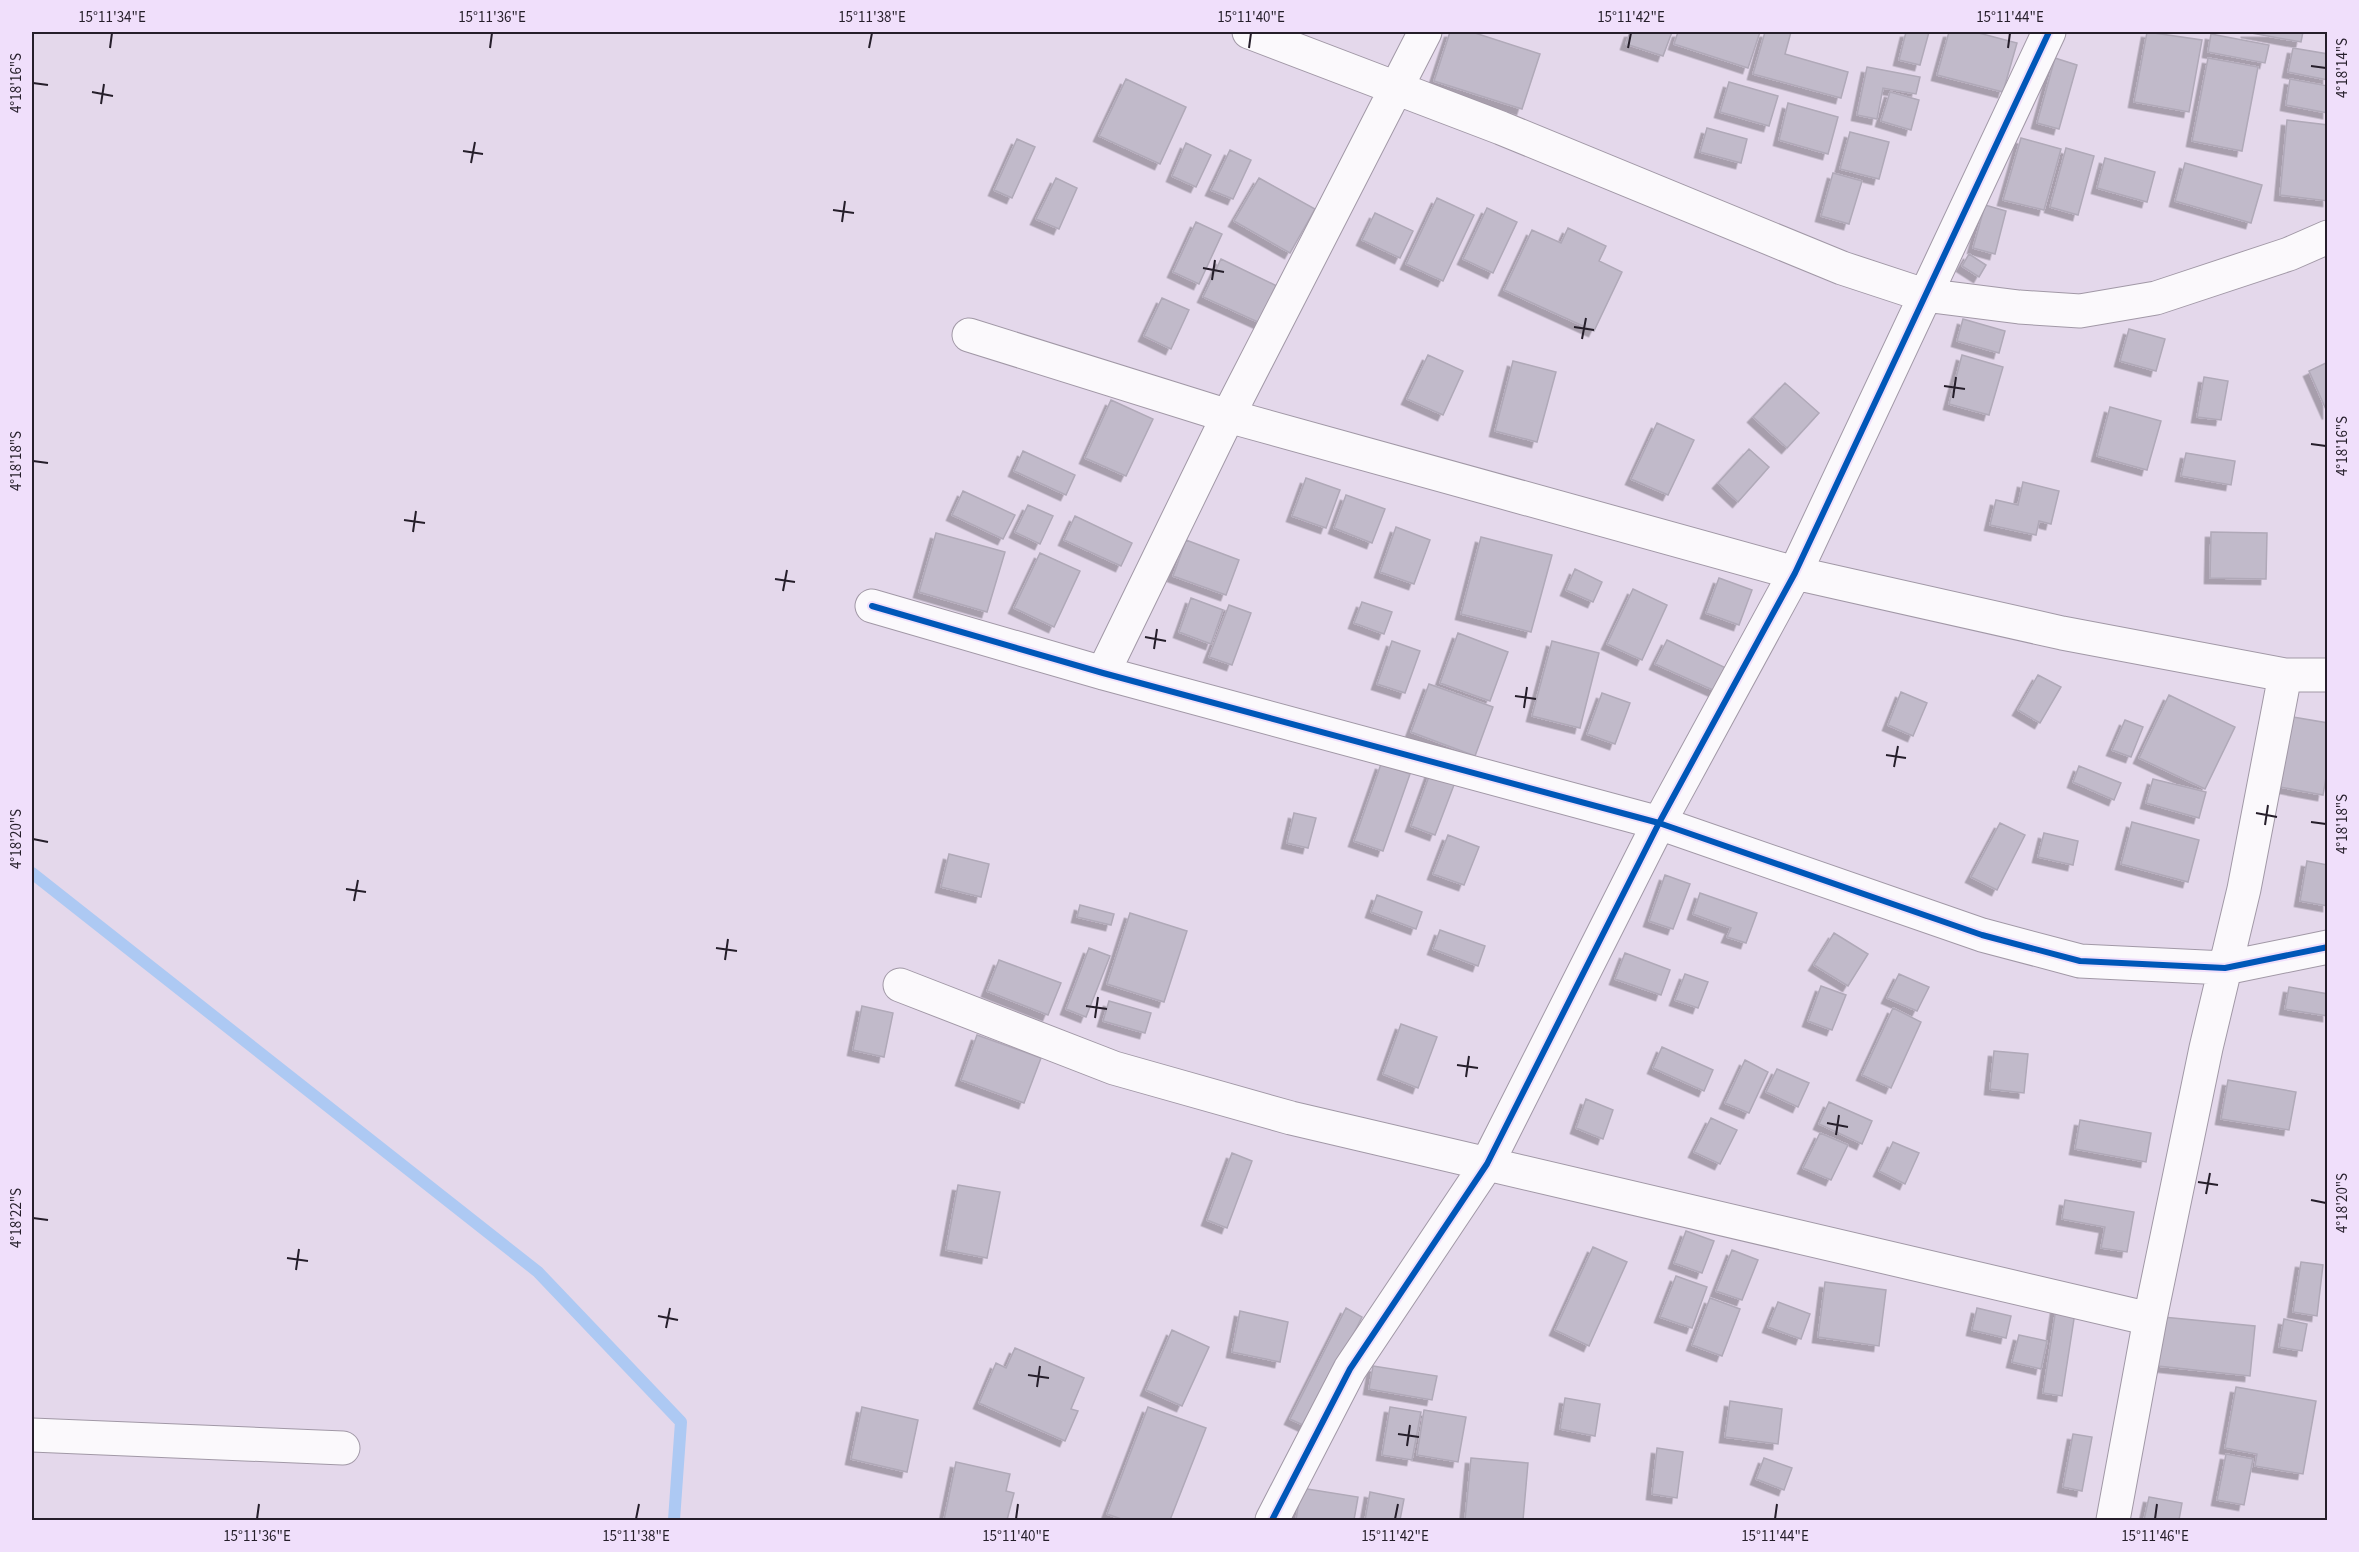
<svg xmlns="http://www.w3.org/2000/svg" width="2359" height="1552" font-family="'Source Sans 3',sans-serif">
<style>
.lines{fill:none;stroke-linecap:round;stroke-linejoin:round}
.stream{stroke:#adc9f3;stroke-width:12}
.building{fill:#c1baca;stroke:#b0a9b8;stroke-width:1.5;filter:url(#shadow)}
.minor-casing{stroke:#a198a6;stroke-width:35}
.minor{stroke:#fbf9fc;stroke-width:33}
.cycleway-casing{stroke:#f0dffb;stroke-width:10}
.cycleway{stroke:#0057b8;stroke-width:6}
.ticks{fill:none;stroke:#251e2a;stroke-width:2}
.neatline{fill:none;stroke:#251e2a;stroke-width:2}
.ticks-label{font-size:15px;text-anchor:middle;fill:#251e2a}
</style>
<defs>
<filter id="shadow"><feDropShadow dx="-5.5" dy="5.5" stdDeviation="0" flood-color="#0004"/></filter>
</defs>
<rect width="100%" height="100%" fill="#e4d8eb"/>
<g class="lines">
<path class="stream" d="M32 873 538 1272 681 1422 674 1520"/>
</g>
<path class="building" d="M1450 32H1472L1540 54 1522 109 1434 81Z
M1630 32H1672L1663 56 1626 44Z
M1678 32H1760L1748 68 1674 44Z
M1765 32H1791L1785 54 1848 72 1841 98 1753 74Z
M1906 32H1929L1920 65 1899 60Z
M1949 32H1975L2017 43 2003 92 1937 75Z
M2147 32 2202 40 2189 112 2134 102Z
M2246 32H2303L2301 42Z
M2211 34 2269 45 2265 63 2208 52Z
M2293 48 2328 54V80L2288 72Z
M2055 58 2077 65 2059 129 2037 123Z
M2208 58 2258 67 2242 151 2192 141Z
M1867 67 1920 77 1916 94 1883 88 1877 119 1857 115Z
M1126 79 1186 107 1160 164 1099 136Z
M2290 79 2328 86V113L2286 105Z
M1729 82 1778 96 1769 126 1720 112Z
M1890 92 1919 100 1911 130 1881 121Z
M1788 103 1838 117 1828 154 1779 140Z
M2287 120 2328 125V201L2280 195Z
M1707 128 1747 139 1741 163 1700 152Z
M1850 132 1889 142 1879 179 1840 169Z
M2021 138 2061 149 2044 210 2003 200Z
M1017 139 1035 147 1012 198 994 190Z
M1186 143 1211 155 1196 187 1172 176Z
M2066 148 2094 156 2078 215 2050 207Z
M1230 150 1251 160 1233 199 1211 190Z
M2105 158 2155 172 2147 202 2097 188Z
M2185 163 2262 185 2251 223 2175 201Z
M1833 173 1862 181 1849 224 1821 216Z
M1056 178 1077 188 1059 229 1036 219Z
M1259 178 1315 209 1290 253 1234 221Z
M1437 198 1474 215 1443 281 1406 264Z
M1985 205 2006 211 1995 254 1973 248Z
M1487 208 1517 222 1493 273 1463 259Z
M1375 213 1413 231 1400 258 1362 240Z
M1196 222 1222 234 1199 284 1173 272Z
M1568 228 1606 246 1599 261 1622 272 1594 331 1504 290 1532 230 1561 243Z
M1969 254 1986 265 1979 277 1962 266Z
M1221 259 1277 286 1260 323 1203 297Z
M1162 298 1189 310 1171 349 1144 336Z
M1963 319 2005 331 1999 353 1957 341Z
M2129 329 2165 339 2156 371 2120 361Z
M1428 355 1463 371 1443 415 1407 399Z
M1962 355 2003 367 1989 415 1949 404Z
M1513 361 1556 372 1537 442 1495 431Z
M2328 362V414L2309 371Z
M2204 377 2228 381 2221 420 2197 417Z
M1785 383 1819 413 1787 448 1753 417Z
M1111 400 1153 419 1126 476 1085 458Z
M2110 407 2161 421 2147 470 2097 456Z
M1657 423 1694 440 1668 495 1631 479Z
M1749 449 1769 467 1738 502 1718 483Z
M1023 451 1075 475 1066 495 1014 471Z
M2186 453 2235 461 2231 485 2181 476Z
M1306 478 1340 490 1326 528 1292 516Z
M2023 482 2059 491 2051 524 2039 521 2036 535 1990 525 1996 500 2018 505Z
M963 491 1015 515 1003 539 952 515Z
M1346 495 1385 509 1372 543 1334 528Z
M1028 505 1053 516 1040 544 1015 532Z
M1075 516 1132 543 1121 566 1064 540Z
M1396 527 1430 540 1414 584 1380 572Z
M2211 532 2267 533 2266 579 2210 578Z
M936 533 1005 552 987 612 919 592Z
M1481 537 1552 555 1531 632 1461 614Z
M1186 540 1239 560 1226 595 1173 576Z
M1040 553 1080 571 1054 627 1014 608Z
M1575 569 1602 582 1593 602 1566 590Z
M1719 578 1752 590 1739 625 1706 613Z
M1633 589 1667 605 1642 660 1607 644Z
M1191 598 1223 610 1211 644 1179 632Z
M1362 602 1392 612 1384 634 1354 623Z
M1229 605 1251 613 1232 665 1209 657Z
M1458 633 1508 652 1490 701 1440 683Z
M1667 640 1726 668 1715 691 1655 664Z
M1392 641 1420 651 1405 693 1377 684Z
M1552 641 1599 653 1580 728 1532 716Z
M2038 675 2061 687 2040 723 2018 710Z
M1429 684 1493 707 1475 756 1411 732Z
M1901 692 1927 703 1913 736 1888 725Z
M1602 693 1630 703 1615 744 1587 734Z
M2169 695 2235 727 2205 789 2139 758Z
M2293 717 2328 723V766L2323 795 2280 787Z
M2125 720 2143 727 2131 757 2112 750Z
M1381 764 1410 774 1383 851 1354 841Z
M2079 766 2121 783 2114 800 2073 782Z
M1432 768 1457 777 1435 835 1411 826Z
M2153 779 2206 792 2199 818 2146 803Z
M1294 813 1316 818 1308 848 1287 843Z
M2132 822 2199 840 2188 882 2121 864Z
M2000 823 2025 835 1997 890 1971 877Z
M2044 833 2078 841 2073 865 2038 857Z
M1448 835 1479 847 1464 885 1433 874Z
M949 854 989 864 981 897 941 887Z
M2307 861 2328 865V906L2300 901Z
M1665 875 1690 884 1673 929 1649 921Z
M1700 893 1757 913 1746 943 1727 937 1731 928 1693 914Z
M1377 895 1422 912 1416 929 1371 912Z
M1080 905 1114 914 1111 925 1077 917Z
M1130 913 1187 931 1164 1002 1107 984Z
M1440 930 1485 946 1478 966 1433 949Z
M1834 933 1868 954 1848 986 1814 965Z
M1089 948 1110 956 1086 1017 1066 1009Z
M1625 953 1670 970 1661 995 1615 979Z
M999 960 1061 983 1048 1015 987 991Z
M1685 974 1708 982 1698 1008 1675 1000Z
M1899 974 1929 987 1917 1011 1887 998Z
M1821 986 1846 995 1832 1030 1808 1021Z
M2289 987 2328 994V1016L2285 1009Z
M1109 1001 1151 1013 1145 1033 1103 1021Z
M862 1006 893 1013 884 1057 853 1050Z
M1893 1008 1921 1022 1891 1088 1862 1075Z
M1401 1024 1437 1037 1418 1088 1383 1074Z
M977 1035 1041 1058 1024 1103 961 1080Z
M1662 1047 1713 1070 1704 1091 1653 1068Z
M1994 1051 2028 1054 2024 1093 1990 1089Z
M1745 1060 1768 1072 1749 1113 1725 1103Z
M1777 1069 1809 1083 1798 1107 1766 1092Z
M2228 1080 2296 1092 2289 1130 2221 1119Z
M1586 1099 1613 1110 1603 1139 1576 1128Z
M1829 1102 1872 1121 1862 1144 1819 1124Z
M1711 1118 1737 1130 1720 1164 1694 1152Z
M2080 1120 2151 1133 2146 1162 2075 1149Z
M1820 1133 1848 1145 1831 1180 1803 1168Z
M1893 1142 1919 1153 1905 1184 1879 1171Z
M1232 1153 1252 1161 1227 1228 1207 1220Z
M958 1185 1000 1192 987 1258 946 1250Z
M2065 1200 2134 1212 2127 1252 2101 1248 2105 1227 2062 1219Z
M1686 1231 1714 1241 1702 1273 1674 1263Z
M1593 1247 1627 1262 1589 1346 1555 1330Z
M1732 1250 1758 1260 1742 1300 1716 1291Z
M2301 1262 2323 1265 2317 1316 2293 1312Z
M1676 1276 1707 1287 1692 1328 1660 1317Z
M1825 1282 1886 1290 1879 1346 1818 1337Z
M1710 1298 1740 1309 1722 1356 1692 1345Z
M1778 1302 1810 1314 1801 1339 1768 1327Z
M2057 1302 2076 1306 2062 1396 2043 1393Z
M1346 1308 1362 1317 1307 1427 1290 1419Z
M1977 1308 2011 1316 2006 1338 1972 1330Z
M1240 1311 1288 1322 1280 1362 1232 1352Z
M2163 1317 2255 1326 2250 1376 2158 1366Z
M2284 1319 2307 1324 2302 1351 2279 1347Z
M1172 1330 1209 1347 1182 1406 1146 1390Z
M2019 1335 2047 1341 2041 1369 2012 1362Z
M1015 1348 1084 1378 1071 1409 1078 1411 1065 1441 979 1403 996 1363 1006 1368Z
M1373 1366 1437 1376 1432 1400 1369 1389Z
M2236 1387 2316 1401 2303 1474 2255 1466 2257 1454 2225 1448Z
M1565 1398 1600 1404 1595 1436 1560 1429Z
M1730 1401 1782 1409 1778 1444 1725 1437Z
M862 1407 918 1420 907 1472 851 1459Z
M1148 1407 1206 1428 1170 1520H1124L1107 1514Z
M1390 1407 1421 1412 1412 1460 1382 1455Z
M1424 1410 1466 1417 1458 1462 1417 1455Z
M2073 1434 2092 1437 2082 1491 2063 1487Z
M1657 1448 1683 1452 1677 1498 1652 1494Z
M2226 1454 2253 1459 2244 1505 2217 1500Z
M1471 1458 1528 1463 1523 1520H1465Z
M1764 1458 1792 1468 1784 1490 1756 1479Z
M956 1462 1010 1474 1006 1491 1014 1493 1007 1520H944Z
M1301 1488 1358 1497 1354 1520H1296Z
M1370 1492 1404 1499 1400 1520H1365Z
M2149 1497 2182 1503 2179 1520H2144Z"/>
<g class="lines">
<defs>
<path id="minor" d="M1249 32 1501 128 1842 268 1924 295 2019 307 2080 311 2156 298 2289 254 2328 237
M969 335 1228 416 1795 573 2062 633 2285 675H2328
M872 606 1103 673 1659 823 1982 935 2080 961 2225 968 2328 947
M1103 673 1228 416 1425 32
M900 985 1114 1068 1291 1118 2150 1319
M32 1435 343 1448
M1272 1520 1350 1369 1487 1164 1659 823 1795 573 2049 32
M2113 1520 2150 1319 2206 1048 2244 889 2285 675"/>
</defs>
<use href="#minor" class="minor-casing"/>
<use href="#minor" class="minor"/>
<defs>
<path id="cycleway" d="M872 606 1103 673 1659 823 1982 935 2080 961 2225 968 2328 947
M1272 1520 1350 1369 1487 1164 1659 823 1795 573 2049 32"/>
</defs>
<use href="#cycleway" class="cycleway-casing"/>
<use href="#cycleway" class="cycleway"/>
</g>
<path class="ticks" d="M110 48 112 33M490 48 492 33M869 48 872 33M1249 48 1251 33M1628 48 1631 33M2008 48 2010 33M2311 66 2326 68M33 83 48 85M92 92 113 96M101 104 104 84M463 151 483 154M471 163 475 142M833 210 854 213M842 222 845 201M1203 268 1224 272M1212 280 1215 260M1574 327 1594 330M1582 339 1586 318M1944 386 1965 389M1953 398 1956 377M2311 444 2326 446M33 461 48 463M404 520 425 523M413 532 416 511M775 579 795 582M783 591 787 570M1145 637 1166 641M1154 649 1157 629M1515 696 1536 699M1524 708 1527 687M1886 755 1906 758M1894 767 1898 746M2256 813 2277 817M2311 822 2326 824M2265 825 2268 805M33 839 48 842M346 889 366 892M354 901 358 880M716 948 737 951M725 960 728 939M1086 1006 1107 1009M1095 1018 1098 997M1457 1065 1478 1068M1466 1077 1469 1056M1827 1123 1848 1127M1836 1135 1839 1115M2198 1182 2218 1185M2206 1194 2210 1173M2311 1200 2326 1203M33 1218 48 1220M287 1258 308 1261M296 1270 299 1249M658 1316 678 1320M666 1328 670 1308M1028 1375 1049 1378M1037 1387 1040 1366M1398 1434 1419 1437M1407 1446 1410 1425M257 1519 259 1504M636 1519 639 1504M1016 1519 1018 1504M1395 1519 1398 1504M1775 1519 1777 1504M2155 1519 2157 1504"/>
<rect width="2359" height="1552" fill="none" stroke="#f0dffb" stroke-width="66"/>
<rect x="33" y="33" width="2293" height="1486" class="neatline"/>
<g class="ticks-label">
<text x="112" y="22">15°11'34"E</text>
<text x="492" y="22">15°11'36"E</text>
<text x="872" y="22">15°11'38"E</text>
<text x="1251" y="22">15°11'40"E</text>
<text x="1631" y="22">15°11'42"E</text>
<text x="2010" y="22">15°11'44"E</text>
<text transform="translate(2342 68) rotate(-90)" y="5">4°18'14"S</text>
<text transform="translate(16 83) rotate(-90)" y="5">4°18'16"S</text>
<text transform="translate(2342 446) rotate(-90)" y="5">4°18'16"S</text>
<text transform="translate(16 461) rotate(-90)" y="5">4°18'18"S</text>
<text transform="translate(2342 824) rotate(-90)" y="5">4°18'18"S</text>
<text transform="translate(16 839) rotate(-90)" y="5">4°18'20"S</text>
<text transform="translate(2342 1203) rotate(-90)" y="5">4°18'20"S</text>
<text transform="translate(16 1218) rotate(-90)" y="5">4°18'22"S</text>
<text x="257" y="1541">15°11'36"E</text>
<text x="636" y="1541">15°11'38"E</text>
<text x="1016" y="1541">15°11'40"E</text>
<text x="1395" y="1541">15°11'42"E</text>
<text x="1775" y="1541">15°11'44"E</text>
<text x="2155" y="1541">15°11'46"E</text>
</g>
</svg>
